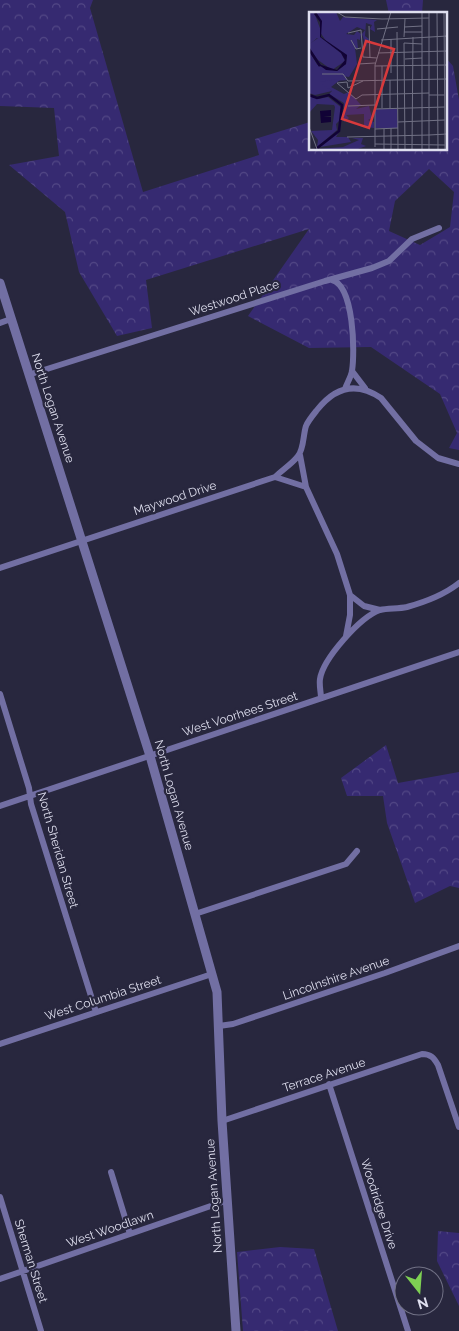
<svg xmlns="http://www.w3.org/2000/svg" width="459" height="1331" font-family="Raleway,sans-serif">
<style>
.forest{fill:url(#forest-crowns);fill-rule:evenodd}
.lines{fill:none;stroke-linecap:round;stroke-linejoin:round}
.minor{stroke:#726fa3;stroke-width:6}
.tertiary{stroke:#726fa3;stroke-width:9}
.labels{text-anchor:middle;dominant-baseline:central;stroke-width:4.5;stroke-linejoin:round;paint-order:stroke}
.street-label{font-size:12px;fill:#dfdfef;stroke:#28273e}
.inset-river{fill:none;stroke:#110236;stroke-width:2.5}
.inset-road{fill:none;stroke:#717185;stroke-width:1}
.view{fill:#d73a3c;fill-opacity:0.15;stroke:#d73a3c;stroke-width:2.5}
.inset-edge{fill:none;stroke:#dfdfef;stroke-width:2.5}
</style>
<defs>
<pattern id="forest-crowns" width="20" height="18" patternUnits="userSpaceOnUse" patternTransform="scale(1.25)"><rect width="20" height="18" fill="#362a71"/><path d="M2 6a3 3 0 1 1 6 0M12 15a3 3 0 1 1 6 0" fill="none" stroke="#534886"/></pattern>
</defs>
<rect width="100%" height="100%" fill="#28273e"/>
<path class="forest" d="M0 0H93L90 8 143 192 259 155 255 139 310 122V149H445V57L453 66 459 100V450L449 448 457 433 440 394 371 347 309 348 248 316 309 229 146 280 152 328 117 336 79 272 65 212 9 165 59 156 54 108 0 106ZM429 169 454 192 450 227 420 245 389 231 395 201Z
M386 0H423L422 14H389Z
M386 745 398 783 459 772V888L450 886 415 903 387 823 383 796H347L341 778Z
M438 1231 459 1233V1306L437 1261Z
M280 1247 314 1249 338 1331H243L237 1252Z"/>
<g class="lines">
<path class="minor" d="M332 280C354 286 355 352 352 371 351 377 347 383 345 389
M0 323 11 319
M352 371 365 388
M28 375 325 281 372 268 389 261 412 239 439 228
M300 455 306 487
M275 477 306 487 337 554 350 595 364 606 380 610
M0 568 275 477C282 470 292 464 298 456 304 449 303 435 306 426 308 421 313 415 317 410 335 387 356 381 381 398L416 441 438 458 459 464
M346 636 350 615V595
M0 694 29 788 31 804 96 1012
M321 698C321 693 319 685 320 679 323 659 360 617 380 610 388 608 398 609 407 607 425 602 444 595 459 583
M0 806 459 652
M195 914 346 864 357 851
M219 1026 233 1024 385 973 459 946
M0 1044 212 974
M329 1084 408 1331
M222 1121 422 1054C431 1054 434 1058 438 1065L459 1127
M111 1172 130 1234
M0 1197 41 1331
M0 1279 228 1200"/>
<path class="tertiary" d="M0 283 150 756 217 992 222 1121 236 1331"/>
</g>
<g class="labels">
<g class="street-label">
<text transform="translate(234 298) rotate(-18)">Westwood Place</text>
<text transform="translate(53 408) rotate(72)">North Logan Avenue</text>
<text transform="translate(175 498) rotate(-18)">Maywood Drive</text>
<text transform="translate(240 714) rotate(-18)">West Voorhees Street</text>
<text transform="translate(174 795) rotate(74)">North Logan Avenue</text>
<text transform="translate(58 850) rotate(74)">North Sheridan Street</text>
<text transform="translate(336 978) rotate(-19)">Lincolnshire Avenue</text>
<text transform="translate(103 998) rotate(-18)">West Columbia Street</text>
<text transform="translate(324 1075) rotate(-18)">Terrace Avenue</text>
<text transform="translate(214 1196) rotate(-94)">North Logan Avenue</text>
<text transform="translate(379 1204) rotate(72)">Woodridge Drive</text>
<text transform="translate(110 1229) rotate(-19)">West Woodlawn</text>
<text transform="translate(31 1261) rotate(73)">Sherman Street</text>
</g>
</g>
<g transform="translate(309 12)">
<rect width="138" height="138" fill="#28273e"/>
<path d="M11 25 32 41 36 49 23 58 9 48 3 40 1 41 4 49 13 57 36 62 38 68 14 70 23 79 6 83 0 81V32ZM66 97H88L89 116H66Z" fill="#362a71"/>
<path d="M0 0H5L12 19V9L7 0H27L31 9 34 5 68 8 65 10 66 20 61 17 63 13 57 11 56 24 60 27 57 35 53 22 56 18 48 15 37 22 45 23 48 19 52 22 51 28 48 27 49 36H46L48 52 40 65 15 61 4 51 0 39 9 54 28 59 37 52 38 43 17 29 11 20V25L32 41 8 26 0 33ZM29 67 31 68 22 75 35 82 40 80 52 93 47 97 60 94 63 106 59 108 65 110V116L51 114H55V102L37 103 40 106 35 110V91L20 82 23 79 10 70ZM0 84 9 87 19 85 33 96 31 108 27 112 28 118 8 135 9 128 2 119 23 118 26 95 25 93 8 92 0 101ZM31 118 27 125H39L42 130 11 135ZM43 126H54L52 132 57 134 49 137H9L34 135 50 128Z" fill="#362a71"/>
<path d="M7 0 13 9 12 25 38 43 37 52 28 59 17 58 9 52 28 58 36 48 32 41 11 25V10L5 2ZM22 98V104L14 105H22V110L12 111 11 99Z" fill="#110236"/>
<path class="inset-river" d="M0 37 11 54M0 83 8 86 20 83 33 93 30 119 7 137"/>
<path class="inset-road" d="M28 0 36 5 73 7 120 6M128 0 129 137M135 0 136 137M60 14 61 46M95 15 113 14M68 17 89 15M88 20 89 137M95 20H113M39 21 52 18 54 45 68 46M95 25 96 7M82 27V61M42 28 47 37 52 36M72 28 138 24M69 41 138 39M96 47 113 46M49 52 66 51M66 54 138 53M73 54V96M13 62H34L39 69 137 67M81 68V96M39 76 38 70 28 71 47 87 53 83 120 81M39 76 54 69M120 83H136M39 94 66 93M66 97 136 95M89 110 136 108M0 115 8 137M82 116V137M66 117 89 116M38 125 120 123V0M66 132 136 133M66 135V53L82 0M75 137V117M96 137 95 31 113 32M103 137 104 25M113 137V0M120 137V123L138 122"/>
<path class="view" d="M57 29 85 37 60 116 33 107Z"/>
<rect width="138" height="138" class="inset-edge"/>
</g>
<g transform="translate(419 1291) rotate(163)"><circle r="24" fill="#28273e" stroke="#717185"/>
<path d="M0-4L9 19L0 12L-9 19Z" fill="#7ed053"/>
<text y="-8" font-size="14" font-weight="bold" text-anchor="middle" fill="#dfdfef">N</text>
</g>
</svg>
